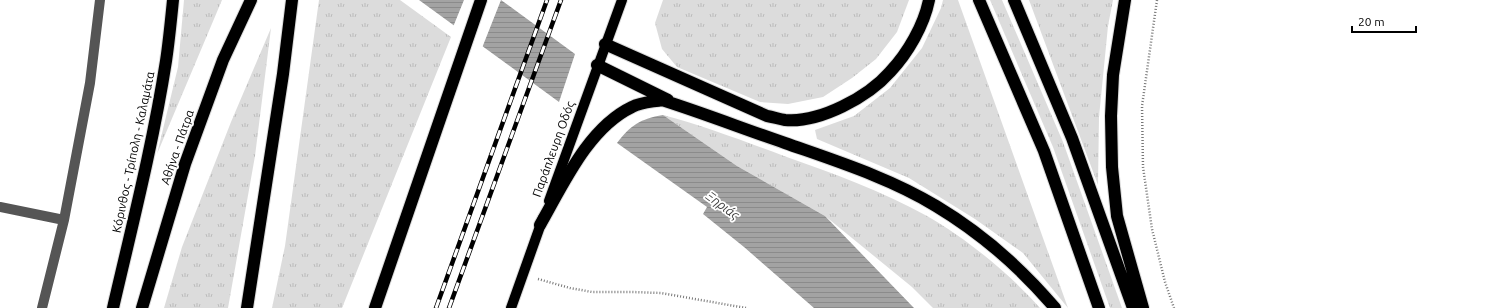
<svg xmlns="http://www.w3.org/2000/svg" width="1488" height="308" font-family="Ubuntu,sans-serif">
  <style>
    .grass { fill: url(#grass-tufts) }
    .water { fill: url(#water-rules) }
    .pier { fill: #fff }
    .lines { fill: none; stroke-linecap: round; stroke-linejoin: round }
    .major-casing { stroke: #dbdbdb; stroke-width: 12 }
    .highway-casing { stroke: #dbdbdb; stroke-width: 14 }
    .path { stroke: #777; stroke-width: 2.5; stroke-dasharray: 1 2; stroke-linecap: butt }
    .minor { stroke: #555; stroke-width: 10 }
    .major { stroke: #000; stroke-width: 10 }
    .highway { stroke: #000; stroke-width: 12 }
    .rail-casing { stroke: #000; stroke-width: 4.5 }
    .rail { stroke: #fff; stroke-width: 3; stroke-dasharray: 9; stroke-linecap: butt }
    .labels { text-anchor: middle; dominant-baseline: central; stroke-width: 3.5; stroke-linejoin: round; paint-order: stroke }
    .street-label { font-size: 12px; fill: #000; stroke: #fff }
    .water-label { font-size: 13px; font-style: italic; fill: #444; stroke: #fff }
  </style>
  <defs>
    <pattern id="grass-tufts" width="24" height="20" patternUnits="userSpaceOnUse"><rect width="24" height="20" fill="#dcdcdc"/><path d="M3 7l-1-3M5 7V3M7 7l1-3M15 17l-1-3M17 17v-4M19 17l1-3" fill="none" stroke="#bbb"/></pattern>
    <pattern id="water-rules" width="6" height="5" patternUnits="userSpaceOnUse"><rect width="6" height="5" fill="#a3a3a3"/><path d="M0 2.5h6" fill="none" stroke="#8b8b8b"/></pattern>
  </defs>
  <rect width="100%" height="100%" fill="#fff"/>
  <path class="grass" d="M 184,0 L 222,0 L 157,154 L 178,67 Z
    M 319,0 L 400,0 L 451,37 L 342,308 L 272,308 L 285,246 Z
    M 663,0 L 909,0 L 897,32 L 876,59 L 852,78 L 823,97 L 788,104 L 760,102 L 677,67 L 662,49 L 655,23 Z
    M 943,0 L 958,0 L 1068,308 L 1023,253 L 975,219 L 909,178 L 817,139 L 815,130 L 854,116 L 890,88 L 922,48 L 941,8 Z
    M 990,0 L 1002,0 L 1063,142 L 1122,308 L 1110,308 L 1053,147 Z
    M 1029,0 L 1113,0 L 1108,26 L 1099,117 L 1098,185 Z
    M 271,28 L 255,156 L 228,308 L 164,308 L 182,247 L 231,122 Z
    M 663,115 C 704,126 744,141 784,156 C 832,173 882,191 927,216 C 967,239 1009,273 1040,308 L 933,308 L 912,287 L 825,216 L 737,166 Z"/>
  <path class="water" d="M 419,0 L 501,0 L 575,54 L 559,102 Z
    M 663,115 L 737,166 L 825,216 L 914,308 L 814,308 L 744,247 L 703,214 L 707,207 L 617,143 C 631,125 640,119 663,115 Z"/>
  <path class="pier" d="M 464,0 L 501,0 L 482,48 L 453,27 Z"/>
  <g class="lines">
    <defs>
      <path id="major" d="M 549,201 L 622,0
        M 511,308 L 543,218"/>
      <path id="highway" d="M 979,0 L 1044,151 L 1099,308
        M 1014,0 L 1072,138 L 1133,308
        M 1125,0 L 1113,75 L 1111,116 L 1112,167 L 1117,216 L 1143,308
        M 605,44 L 767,116 C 773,117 779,119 785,120 C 820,123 868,97 890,72 C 908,53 924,25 929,0
        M 597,65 L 668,100
        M 540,225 C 563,185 588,128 632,107 C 641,102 652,102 662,100 C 703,113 744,129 785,143 C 836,161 890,178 936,206 C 981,233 1021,268 1055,308
        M 113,308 C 132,226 153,144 166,61 C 169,41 171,20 173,0
        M 142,308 L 185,164 L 223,60 L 251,0
        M 247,308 L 283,74 L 292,0
        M 375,308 L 481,0"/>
    </defs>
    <use href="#major" class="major-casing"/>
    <use href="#highway" class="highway-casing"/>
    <path class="path" d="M 1157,0 L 1142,106 L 1143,167 L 1152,229 L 1165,282 L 1174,308
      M 538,279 L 570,288 L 592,292 L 632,292 L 661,293 L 746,308"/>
    <path class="minor" d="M 0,207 L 64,220
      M 42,308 L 64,220 L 90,83 L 100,0"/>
    <use href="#major" class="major"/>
    <use href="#highway" class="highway"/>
    <defs>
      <path id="rail" d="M 436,308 L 547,0
        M 449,308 L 561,0"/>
    </defs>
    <use href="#rail" class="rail-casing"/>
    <use href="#rail" class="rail"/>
  </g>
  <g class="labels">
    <g class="street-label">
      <text transform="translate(177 147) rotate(-71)">Αθήνα - Πάτρα</text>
      <text transform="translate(553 149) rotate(-70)">Παράπλευρη Οδός</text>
      <text transform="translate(133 152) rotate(-78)">Κόρινθος - Τρίπολη - Καλαμάτα</text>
    </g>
    <g class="water-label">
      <text transform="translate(723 205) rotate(36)">Ξηριάς</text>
    </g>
  </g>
  <path d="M1352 26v6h64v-6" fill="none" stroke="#000000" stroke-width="2"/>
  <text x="1358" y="26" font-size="12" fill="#000000" stroke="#ffffff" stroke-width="3" paint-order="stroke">20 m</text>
</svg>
